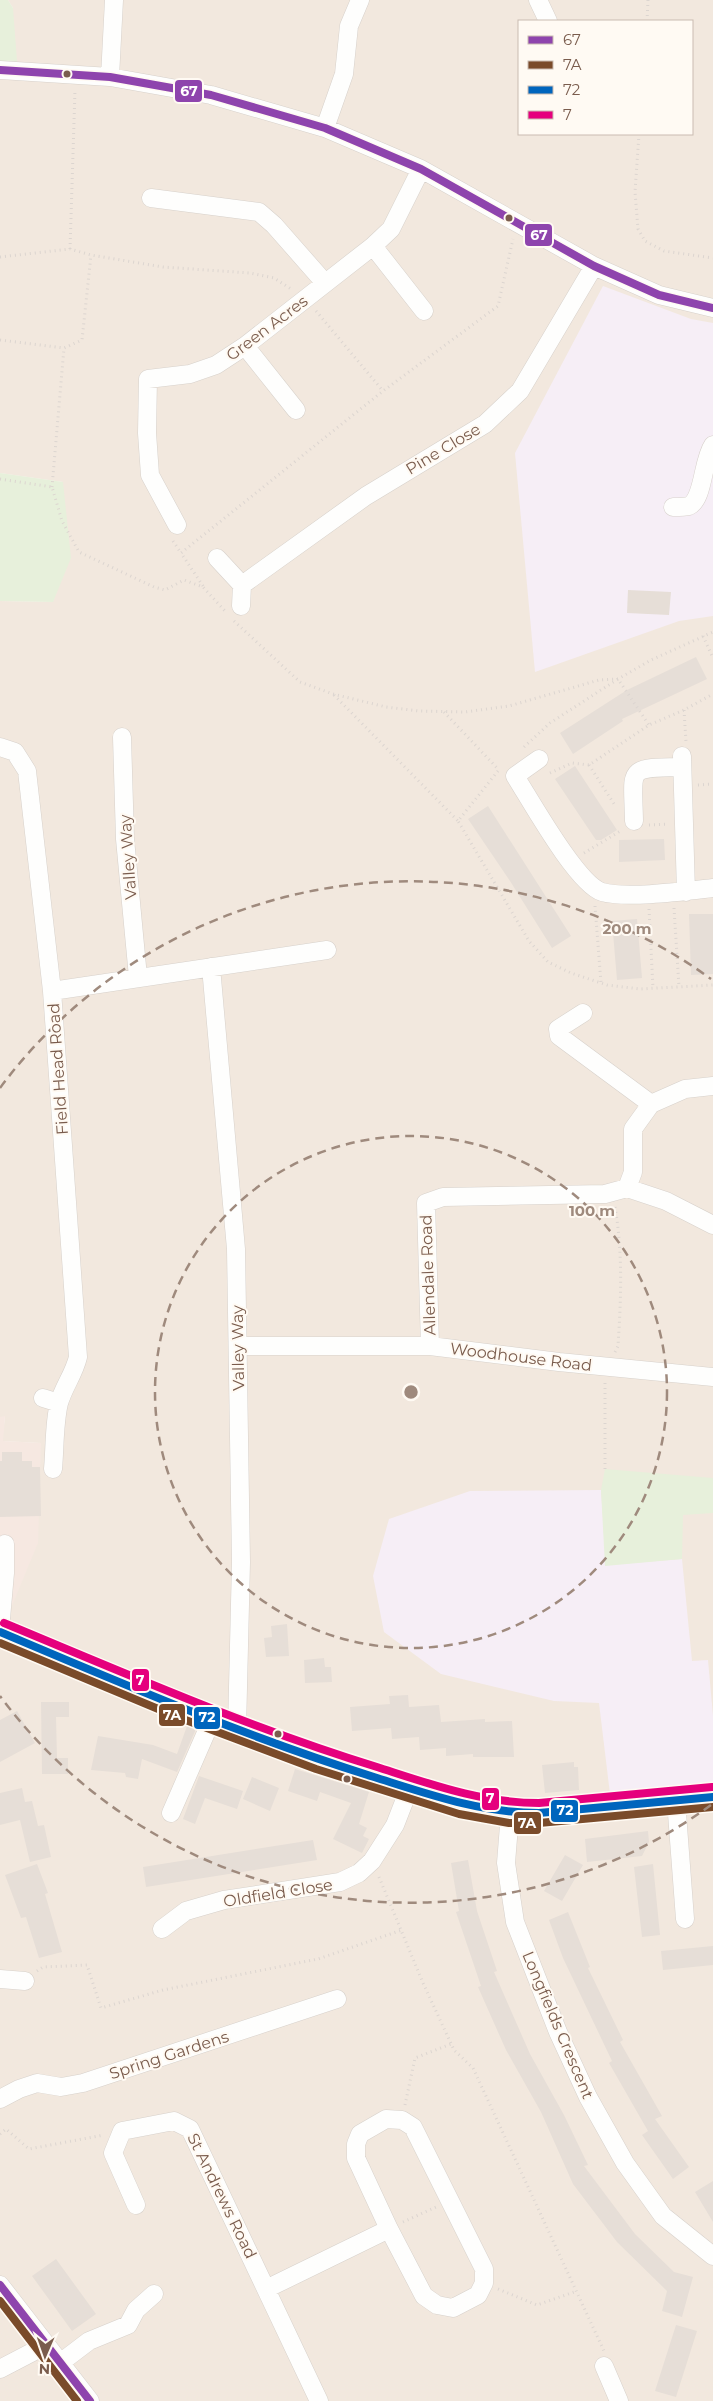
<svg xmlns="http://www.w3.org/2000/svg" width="713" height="2401" font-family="Montserrat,sans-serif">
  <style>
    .residential { fill: #f2e8de; fill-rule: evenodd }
    .commercial { fill: #f6e8e1 }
    .education { fill: #f6eef6 }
    .green { fill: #e7f0db }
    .building { fill: #e6ded7 }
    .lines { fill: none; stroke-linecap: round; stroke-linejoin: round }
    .minor-casing { stroke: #d7d1cb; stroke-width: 19 }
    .major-casing { stroke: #dad1cc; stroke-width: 24 }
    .path { stroke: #dcd5d0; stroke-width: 3; stroke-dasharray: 1 4; stroke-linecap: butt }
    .minor { stroke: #fefefd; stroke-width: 18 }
    .major { stroke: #f3eee8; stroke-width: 22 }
    .bus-1-casing { stroke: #fffaf3; stroke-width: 11 }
    .bus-2-casing { stroke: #fffaf3; stroke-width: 11 }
    .bus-3-casing { stroke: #fffaf3; stroke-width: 11 }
    .bus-4-casing { stroke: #fffaf3; stroke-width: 11 }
    .bus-1 { stroke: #8e44ad; stroke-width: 8 }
    .bus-2 { stroke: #7a4b2a; stroke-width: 8 }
    .bus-3 { stroke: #0065bd; stroke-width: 8 }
    .bus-4 { stroke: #e5007d; stroke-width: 8 }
    .ring { fill: none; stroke: #9f8a7d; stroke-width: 2.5; stroke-dasharray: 9 6 }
    .bus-dot { fill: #7a5c4d; stroke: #fffaf3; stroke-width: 2 }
    .labels { text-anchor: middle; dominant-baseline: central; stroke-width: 4; stroke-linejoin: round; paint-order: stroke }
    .street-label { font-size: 16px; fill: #7a5c4d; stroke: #fffaf3 }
    .centre { fill: #9f8a7d; stroke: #fffaf3; stroke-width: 2.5 }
    .ring-label { font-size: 15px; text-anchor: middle; font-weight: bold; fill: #9f8a7d; stroke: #fffaf3; stroke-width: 4; stroke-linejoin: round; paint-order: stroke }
    .line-badge { stroke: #fffaf3; stroke-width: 2 }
    .badge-label { font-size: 14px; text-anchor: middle; font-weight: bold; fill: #fff }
  </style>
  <rect width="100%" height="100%" fill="#f9f5f0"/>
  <path class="residential" d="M 8,0 L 713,0 L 713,2401 L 0,2401 L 0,1617 L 41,1443 L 2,1441 L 5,1417 L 0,1417 L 0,601 L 53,602 L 63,482 L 0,473 L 0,74 L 13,8 ZM 519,21 L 692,21 L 692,134 L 519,134 Z"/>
  <path class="commercial" d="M 5,1416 L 3,1441 L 41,1443 L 38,1543 L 7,1618 L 0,1617 L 0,1417 Z"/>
  <path class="education" d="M 603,286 L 691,319 L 713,323 L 713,616 L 679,621 L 535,672 L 515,453 Z
    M 601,1490 L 606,1565 L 682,1559 L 692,1661 L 708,1660 L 713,1716 L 713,1785 L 610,1794 L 599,1703 L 554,1701 L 441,1674 L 384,1632 L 373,1576 L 389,1519 L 470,1491 Z"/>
  <path class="green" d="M 0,0 L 8,0 L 13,8 L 18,74 L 0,74 Z
    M 0,473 L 63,482 L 71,558 L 53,602 L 0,601 Z
    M 605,1469 L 713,1478 L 713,1513 L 683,1515 L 682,1559 L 605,1566 L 601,1490 Z"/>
  <path class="building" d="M 628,590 L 671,592 L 669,615 L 627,613 Z
    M 696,657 L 707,679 L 622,719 L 623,721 L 573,754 L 560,733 L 627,690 Z
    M 575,766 L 617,830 L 601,840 L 596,840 L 555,779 Z
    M 488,806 L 571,936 L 552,948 L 510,881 L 468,819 Z
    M 664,839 L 665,860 L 619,862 L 619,840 Z
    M 689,914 L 713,914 L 713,974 L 691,975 Z
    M 637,919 L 642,978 L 617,980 L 612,921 Z
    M 2,1452 L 22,1452 L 22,1461 L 32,1461 L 32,1467 L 40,1467 L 41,1516 L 0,1517 L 0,1461 L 2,1461 Z
    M 287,1624 L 289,1656 L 266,1657 L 264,1638 L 272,1637 L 271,1626 Z
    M 324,1658 L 325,1667 L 331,1667 L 332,1682 L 305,1683 L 304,1660 Z
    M 408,1695 L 409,1707 L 439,1705 L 441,1722 L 485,1719 L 485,1722 L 512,1721 L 514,1757 L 473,1757 L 473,1754 L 446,1756 L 446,1748 L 420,1750 L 419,1737 L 392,1739 L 391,1728 L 352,1731 L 350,1707 L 390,1704 L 389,1696 Z
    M 41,1702 L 69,1702 L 69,1717 L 56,1717 L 57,1758 L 68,1758 L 68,1774 L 42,1774 Z
    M 17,1711 L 35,1743 L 0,1762 L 0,1720 Z
    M 187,1726 L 196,1729 L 177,1772 L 142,1759 L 138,1779 L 126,1777 L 125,1773 L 91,1770 L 98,1736 L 153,1745 L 177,1754 Z
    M 574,1762 L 574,1767 L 578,1767 L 579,1790 L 545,1793 L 542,1765 Z
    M 295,1769 L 369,1792 L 359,1824 L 367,1828 L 363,1836 L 369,1839 L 362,1853 L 333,1839 L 351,1803 L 320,1792 L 317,1801 L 288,1791 Z
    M 199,1776 L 243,1791 L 237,1809 L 205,1798 L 195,1824 L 183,1819 Z
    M 252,1777 L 279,1788 L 270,1811 L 243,1799 Z
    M 22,1788 L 25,1802 L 32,1801 L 38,1826 L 44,1825 L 51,1857 L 30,1862 L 20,1820 L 0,1825 L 0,1793 Z
    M 648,1831 L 649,1842 L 642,1856 L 587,1862 L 585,1839 Z
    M 313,1840 L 317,1860 L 146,1887 L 143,1867 Z
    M 565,1855 L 583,1865 L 562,1901 L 544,1891 Z
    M 468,1860 L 477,1911 L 497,1971 L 494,1972 L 530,2054 L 564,2115 L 588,2165 L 584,2166 L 635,2234 L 674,2272 L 693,2277 L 682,2317 L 662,2311 L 667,2291 L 617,2242 L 573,2184 L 541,2112 L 506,2050 L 478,1987 L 481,1986 L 456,1912 L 459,1911 L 451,1863 Z
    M 37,1864 L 48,1893 L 45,1894 L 62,1952 L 39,1958 L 26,1917 L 21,1918 L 5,1875 Z
    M 653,1864 L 660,1935 L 642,1937 L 634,1867 Z
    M 568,1912 L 590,1967 L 588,1968 L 623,2040 L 620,2042 L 662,2116 L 655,2119 L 689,2167 L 673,2179 L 642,2135 L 648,2131 L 609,2063 L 612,2061 L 563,1958 L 549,1920 Z
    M 713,1946 L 713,1965 L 663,1970 L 661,1951 Z
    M 713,2181 L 713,2222 L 695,2192 Z
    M 56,2259 L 96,2314 L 72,2331 L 32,2276 Z
    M 676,2325 L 697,2331 L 676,2397 L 655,2391 Z"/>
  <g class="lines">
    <defs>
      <path id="minor" d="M 538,0 L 548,21
        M 0,70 L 110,77 L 211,95 L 325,128 L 421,169 L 594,266 L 659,295 L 713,308
        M 110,77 L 114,0
        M 325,128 L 344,74 L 349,26 L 360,0
        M 151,198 L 259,212 L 274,225 L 325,283
        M 373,246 L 424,311
        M 245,346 L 296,410
        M 673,507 C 678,507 685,507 689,506 C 704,499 702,461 713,445
        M 177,525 L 150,475 L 147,433 L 148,379 L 190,374 L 216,365 L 245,346 L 373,246 L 391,229 L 421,169
        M 217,558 L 242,585 L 241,606
        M 242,585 L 366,496 L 485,424 L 520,391 L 594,266
        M 122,737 L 125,839 L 138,977
        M 0,747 L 15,752 L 27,771 L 52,991 L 78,1357 C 74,1374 64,1386 59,1403 C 54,1424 55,1447 53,1469
        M 682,756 L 686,892
        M 539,759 L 515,776 C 531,801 577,884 602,892 C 626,899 686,891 713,888
        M 634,821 C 633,767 625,768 682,767
        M 211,967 L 236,1249 L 241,1562 L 237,1729
        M 52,991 L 327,950
        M 583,1013 L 558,1029 L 559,1036 L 651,1104
        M 627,1188 L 666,1201 L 713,1225
        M 238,1346 L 430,1346 L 559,1362 L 713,1377
        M 430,1346 L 426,1203 L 443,1197 L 605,1194 L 627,1188 L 633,1172 L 633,1129 L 651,1104 L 685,1089 L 713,1086
        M 43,1398 L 59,1403
        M 0,1630 L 5,1573 L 5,1544
        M 676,1800 L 685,1919
        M 171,1813 L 212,1719
        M 510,1813 L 506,1863 L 515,1922 L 558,2032 L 588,2097 L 625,2163 L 663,2216 L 713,2256
        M 162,1929 L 186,1911 L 224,1900 L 340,1882 L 359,1873 L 372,1861 L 395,1825 L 409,1789
        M 0,1979 L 25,1981
        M 0,2099 L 19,2089 L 37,2083 L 61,2087 L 83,2083 L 337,1999
        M 386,2119 L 402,2120 L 413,2127 L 484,2269 L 484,2283 L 478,2295 L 453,2308 L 437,2305 L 424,2296 L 389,2229 L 356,2158 L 356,2144 L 360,2134 Z
        M 136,2205 L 113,2153 L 122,2131 L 174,2121 L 190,2129 L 319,2401
        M 0,2285 L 90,2401
        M 268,2288 L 389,2229
        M 60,2363 L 89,2341 L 128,2325 L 136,2310 L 154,2294
        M 604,2366 L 619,2401
        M 0,2369 L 46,2345"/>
      <path id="major" d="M 0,1632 L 179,1707 L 320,1760 L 461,1804 L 510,1813 L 539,1813 L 713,1797"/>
    </defs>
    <use href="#minor" class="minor-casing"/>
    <use href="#major" class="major-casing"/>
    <path class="path" d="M 647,21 L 648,0
      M 639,134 L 635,192 L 638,229 L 645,241 L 664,251 L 713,258
      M 70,249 L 75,90
      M 0,257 L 70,249 L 91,255 L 163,267 L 250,273 L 274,278 L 291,289
      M 316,311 L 383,391
      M 0,340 L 64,348 L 82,340 L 91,255
      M 0,479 L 52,487 L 62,521 L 79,552 L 154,587 L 165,590 L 184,580 L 203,587 L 225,611
      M 52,487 L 64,348
      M 173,541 L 181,553
      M 203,586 L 181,553 L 383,391 L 498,306 L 513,239
      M 234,621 L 300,682 L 333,694 L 386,707 L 419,711 L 465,712 L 509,706 L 599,680 L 618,679 L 651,660 L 713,632
      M 703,636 L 713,658
      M 334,695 L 458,821
      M 684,710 L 686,742
      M 444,712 L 499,770
      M 524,747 L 550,723 L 618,679 L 649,725
      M 589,765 L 616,807
      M 498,771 L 458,821 L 529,941 L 548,962 L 571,973 L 607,985 L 640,989 L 713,985
      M 550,773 L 572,763 L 589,765 L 649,725 L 684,710 L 713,694
      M 698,785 L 713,784
      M 649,825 L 668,824
      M 584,853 L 622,830
      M 595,906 L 601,983
      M 674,908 L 679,987
      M 649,909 L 653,988
      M 615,1352 L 618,1346 C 621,1300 623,1253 615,1207
      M 605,1469 L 605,1383
      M 379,1877 L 423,1983 L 454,2050 L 473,2068 L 604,2351
      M 37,1971 L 43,1967 L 87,1965 L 101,2008 L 163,1990 L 318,1959 L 402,1930
      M 405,2105 L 415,2058 L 451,2044
      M 0,2134 L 6,2129 L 29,2149 L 104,2135
      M 403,2222 L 436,2207
      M 498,2289 L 537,2305 L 577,2291"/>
    <use href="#minor" class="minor"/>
    <use href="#major" class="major"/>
    <defs>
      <path id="bus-1" d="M 0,70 L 110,77 L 211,95 L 325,128 L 421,169 L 594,266 L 659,295 L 713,308
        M 0,2285 L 90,2401"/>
      <path id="bus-2" d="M 0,1643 L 175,1716 L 316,1769 L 459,1814 L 509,1823 L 539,1823 L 713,1807
        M 0,2301 L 77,2401"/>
      <path id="bus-3" d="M 0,1632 C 123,1684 246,1737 374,1777 C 428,1794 481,1813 539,1813 L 713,1797"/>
      <path id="bus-4" d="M 4,1623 C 127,1674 250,1728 377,1767 C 430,1784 482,1803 539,1803 L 712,1787"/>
    </defs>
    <use href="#bus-1" class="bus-1-casing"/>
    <use href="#bus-2" class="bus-2-casing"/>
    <use href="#bus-3" class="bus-3-casing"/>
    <use href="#bus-4" class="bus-4-casing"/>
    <use href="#bus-1" class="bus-1"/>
    <use href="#bus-2" class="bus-2"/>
    <use href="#bus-3" class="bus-3"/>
    <use href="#bus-4" class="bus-4"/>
  </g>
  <g class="ring">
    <circle cx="411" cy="1392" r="256"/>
    <path d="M711 1805A511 511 0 0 1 0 1696M0 1088A511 511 0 0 1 711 979"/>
  </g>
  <g class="bus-dot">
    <circle cx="67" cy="74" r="4.5"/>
    <circle cx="509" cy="218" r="4.5"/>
    <circle cx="278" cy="1734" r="4.5"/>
    <circle cx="347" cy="1779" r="4.5"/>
  </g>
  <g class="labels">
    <g class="street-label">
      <text transform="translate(267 328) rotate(-37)">Green Acres</text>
      <text transform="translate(443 449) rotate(-31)">Pine Close</text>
      <text transform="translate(128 857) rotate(-94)">Valley Way</text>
      <text transform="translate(58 1069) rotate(-94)">Field Head Road</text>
      <text transform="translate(428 1275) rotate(-92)">Allendale Road</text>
      <text transform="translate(238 1348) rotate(-91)">Valley Way</text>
      <text transform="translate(521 1357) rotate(7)">Woodhouse Road</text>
      <text transform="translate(278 1893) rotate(-9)">Oldfield Close</text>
      <text transform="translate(558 2025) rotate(67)">Longfields Crescent</text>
      <text transform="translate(169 2055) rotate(-18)">Spring Gardens</text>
      <text transform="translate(222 2196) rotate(64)">St Andrews Road</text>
    </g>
  </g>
  <circle cx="411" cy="1392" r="8" class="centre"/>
  <g class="ring-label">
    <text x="627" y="934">200 m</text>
    <text x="592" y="1216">100 m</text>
  </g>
  <g class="line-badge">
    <rect x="174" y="79" width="29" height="24" rx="5" fill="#8e44ad"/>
    <rect x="524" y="223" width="29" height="24" rx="5" fill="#8e44ad"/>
    <rect x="131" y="1668" width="19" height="24" rx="5" fill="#e5007d"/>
    <rect x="158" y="1703" width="28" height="24" rx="5" fill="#7a4b2a"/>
    <rect x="193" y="1706" width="28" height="24" rx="5" fill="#0065bd"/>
    <rect x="481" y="1787" width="19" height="24" rx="5" fill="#e5007d"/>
    <rect x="550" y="1799" width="29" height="24" rx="5" fill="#0065bd"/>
    <rect x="513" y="1811" width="29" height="24" rx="5" fill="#7a4b2a"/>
  </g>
  <g class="badge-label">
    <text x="189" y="96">67</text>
    <text x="539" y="240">67</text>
    <text x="140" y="1685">7</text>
    <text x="172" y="1720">7A</text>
    <text x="207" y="1722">72</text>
    <text x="490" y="1803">7</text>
    <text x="565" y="1815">72</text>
    <text x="527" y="1828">7A</text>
  </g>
  <rect x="518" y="20" width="175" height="115" fill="#fffaf3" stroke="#cabbb1"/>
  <rect x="528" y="36" width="25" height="8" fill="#8e44ad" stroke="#cabbb1"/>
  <text x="563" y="45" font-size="15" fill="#7a5c4d">67</text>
  <rect x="528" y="61" width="25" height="8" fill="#7a4b2a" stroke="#cabbb1"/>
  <text x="563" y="70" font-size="15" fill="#7a5c4d">7A</text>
  <rect x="528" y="86" width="25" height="8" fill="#0065bd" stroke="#cabbb1"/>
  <text x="563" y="95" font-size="15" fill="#7a5c4d">72</text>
  <rect x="528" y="111" width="25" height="8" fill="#e5007d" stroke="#cabbb1"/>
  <text x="563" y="120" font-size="15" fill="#7a5c4d">7</text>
  <g transform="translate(45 2356) rotate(182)" stroke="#fffaf3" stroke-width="4" paint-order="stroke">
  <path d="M0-4L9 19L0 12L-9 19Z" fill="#7a5c4d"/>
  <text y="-8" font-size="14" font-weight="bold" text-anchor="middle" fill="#7a5c4d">N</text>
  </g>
</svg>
